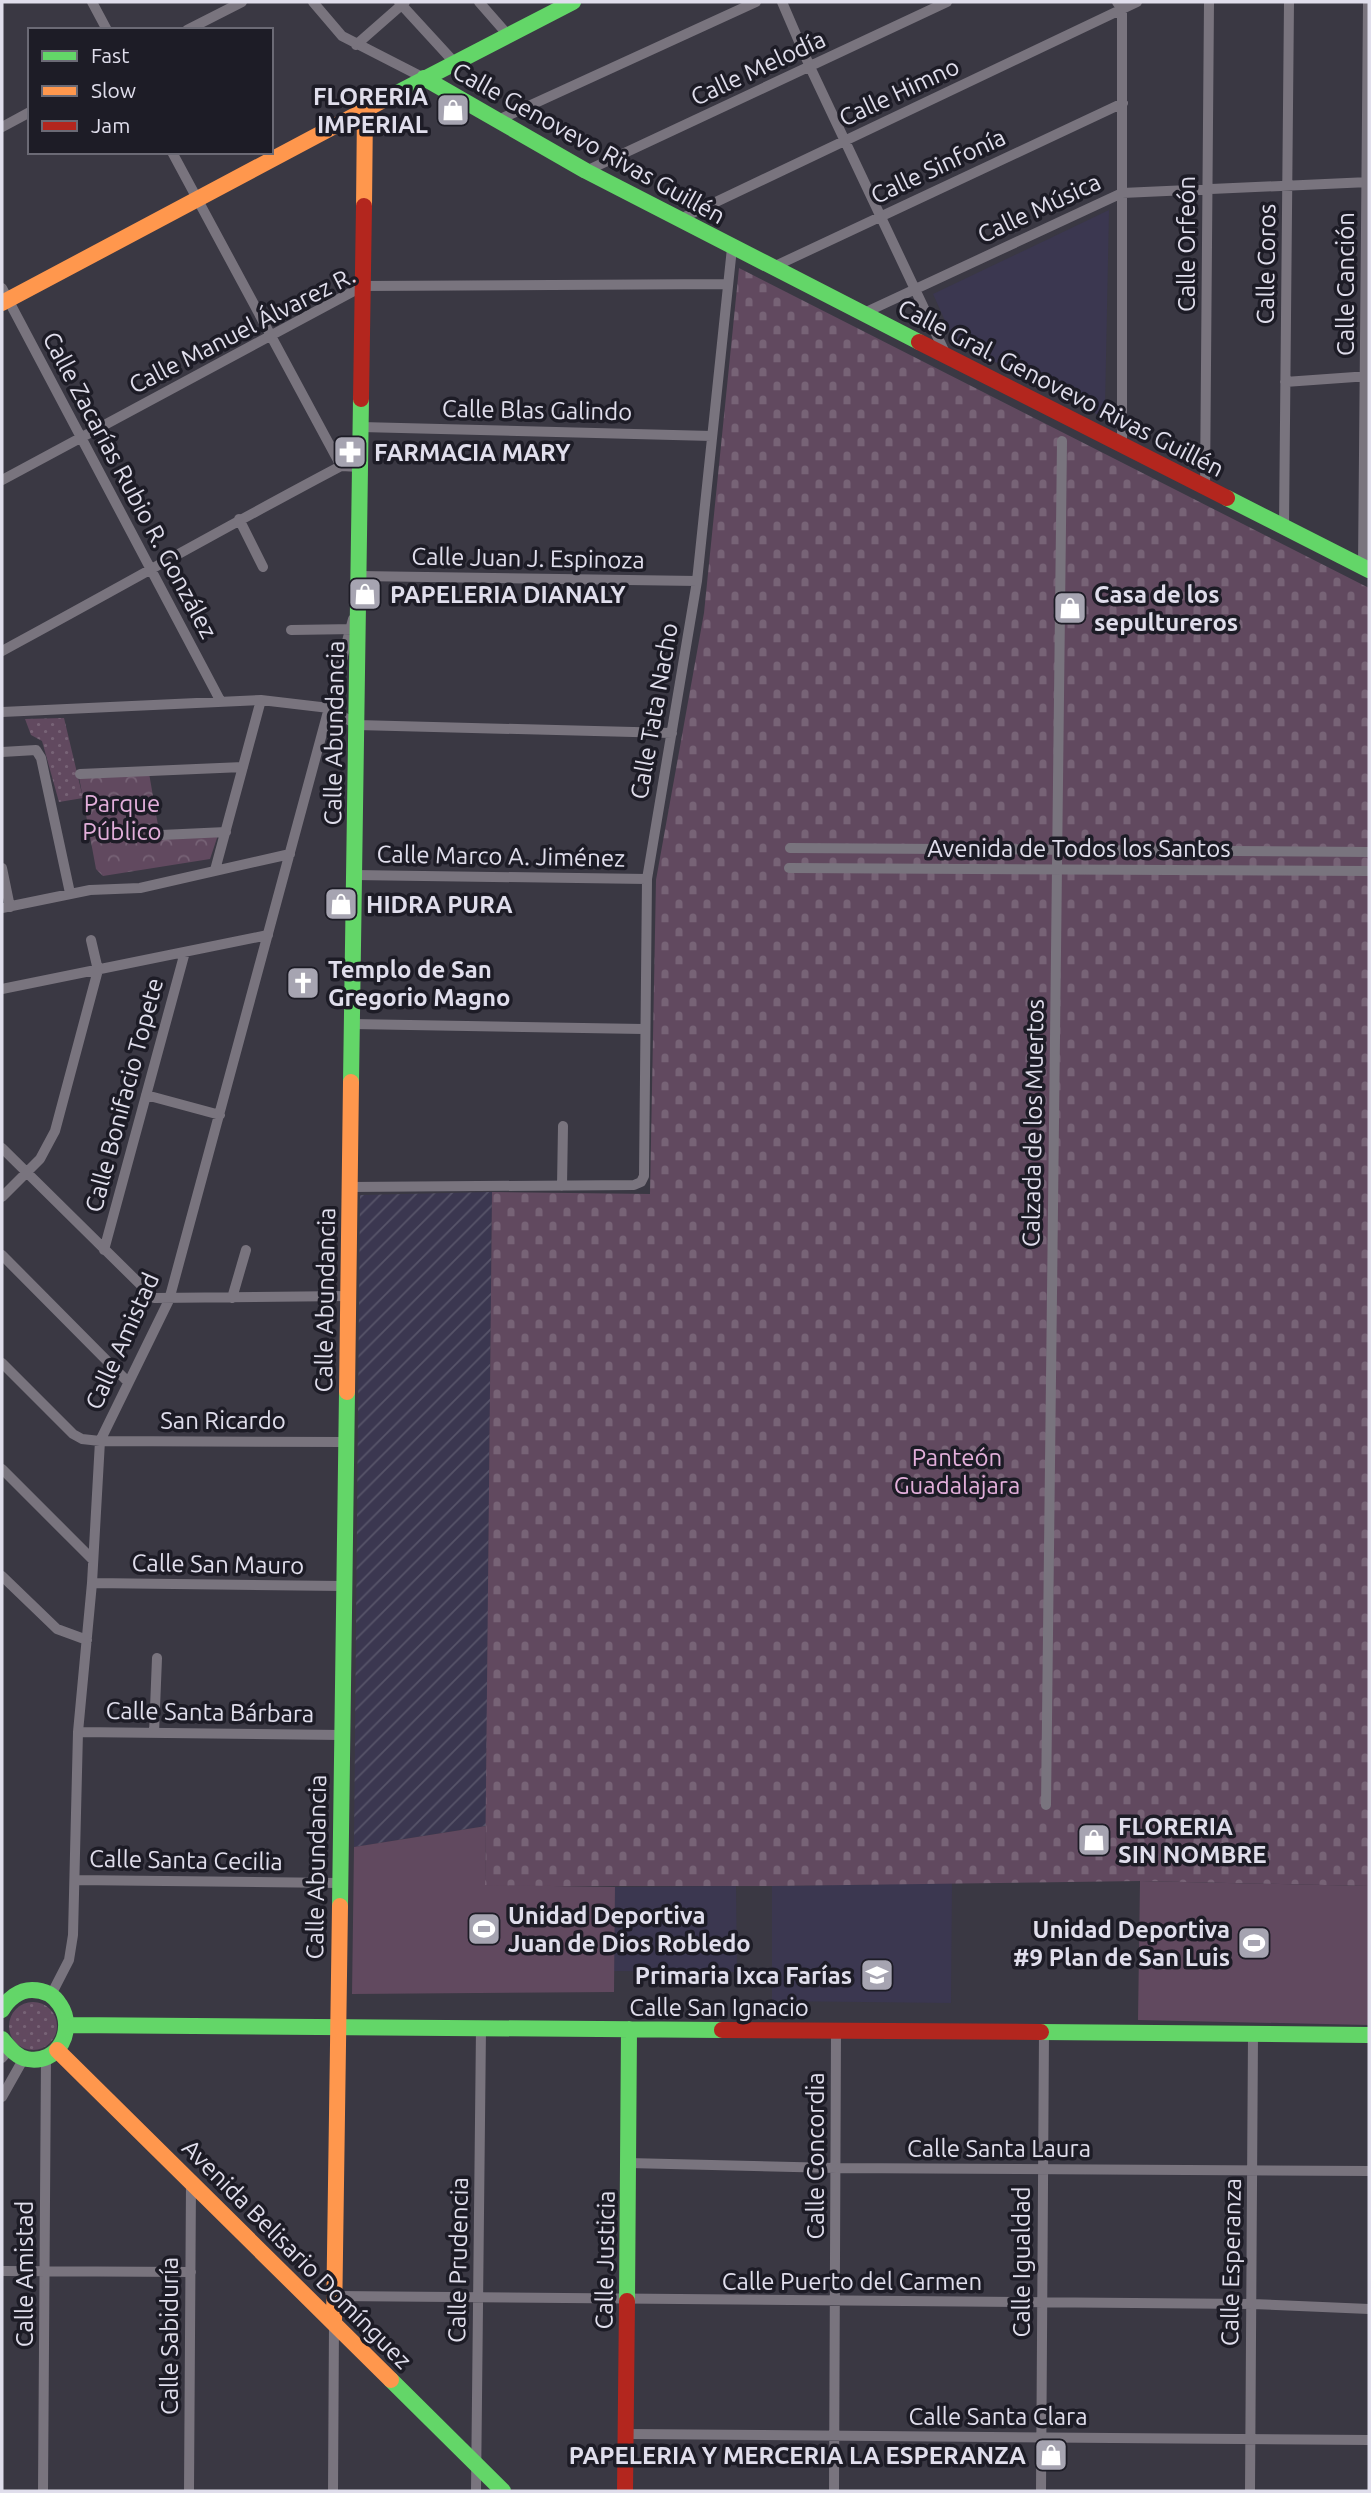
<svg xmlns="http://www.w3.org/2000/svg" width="1371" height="2493" font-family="Ubuntu,sans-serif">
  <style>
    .built { fill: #3b3750 }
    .industrial { fill: url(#industrial-furrows) }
    .grass { fill: url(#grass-dots) }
    .cemetery { fill: url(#cemetery-stones) }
    .park { fill: url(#park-crowns) }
    .pitch { fill: #61495f }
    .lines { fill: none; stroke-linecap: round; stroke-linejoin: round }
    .street { stroke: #79747e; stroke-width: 10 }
    .fast { stroke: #63d668; stroke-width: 16 }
    .slow { stroke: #ff974d; stroke-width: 16 }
    .jam { stroke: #b3261e; stroke-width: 16 }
    .labels { text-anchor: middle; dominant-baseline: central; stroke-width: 7; stroke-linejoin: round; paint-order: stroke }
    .street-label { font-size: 24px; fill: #e0deec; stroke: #1d1c26 }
    .poi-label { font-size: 24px; font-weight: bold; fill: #e0deec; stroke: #1d1c26; text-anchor: start }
    .park-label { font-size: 24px; fill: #e3afdb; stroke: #1d1c26 }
  </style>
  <defs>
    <pattern id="industrial-furrows" width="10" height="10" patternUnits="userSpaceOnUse" patternTransform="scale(1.75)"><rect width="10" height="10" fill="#3b3750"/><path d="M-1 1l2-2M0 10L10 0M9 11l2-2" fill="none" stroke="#575469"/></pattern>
    <pattern id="grass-dots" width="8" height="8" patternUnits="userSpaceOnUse" patternTransform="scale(1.75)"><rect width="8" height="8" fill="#61495f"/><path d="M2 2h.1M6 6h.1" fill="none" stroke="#776376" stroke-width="1.8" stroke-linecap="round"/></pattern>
    <pattern id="cemetery-stones" width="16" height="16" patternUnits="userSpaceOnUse" patternTransform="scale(1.75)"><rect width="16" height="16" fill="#61495f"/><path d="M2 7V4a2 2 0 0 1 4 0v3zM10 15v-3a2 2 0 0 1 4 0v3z" fill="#776376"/></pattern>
    <pattern id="park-crowns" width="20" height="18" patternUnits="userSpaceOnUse" patternTransform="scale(1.75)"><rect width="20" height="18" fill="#61495f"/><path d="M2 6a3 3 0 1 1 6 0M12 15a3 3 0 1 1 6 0" fill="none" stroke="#776376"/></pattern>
  </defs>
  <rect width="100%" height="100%" fill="#3a3843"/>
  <path class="built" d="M 1109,210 L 1105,407 L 1104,418 L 954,341 L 933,294 Z
    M 952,1883 L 951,2003 L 772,2001 L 772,1886 Z
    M 736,1886 L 737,1972 L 614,1971 L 615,1887 Z"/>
  <path class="industrial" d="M 492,1192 L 486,1826 L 354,1847 L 360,1195 Z"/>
  <path class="grass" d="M 64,718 L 83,798 L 59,802 L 42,741 L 31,735 L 25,719 Z
    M9 2026a24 24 0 1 1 48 0a24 24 0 1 1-48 0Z"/>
  <path class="cemetery" d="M 739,268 L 1369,588 L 1369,1886 L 1140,1881 L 772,1886 L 485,1886 L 492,1192 L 650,1194 L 656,880 L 704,613 Z"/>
  <path class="park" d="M 149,773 L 160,837 L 218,835 L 210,859 L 103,876 L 96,869 L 79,777 Z"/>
  <path class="pitch" d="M 486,1826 L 485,1885 L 615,1887 L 614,1992 L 352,1994 L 354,1847 Z
    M 1140,1881 L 1369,1886 L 1369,2025 L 1138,2020 Z"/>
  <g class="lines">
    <path class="street" d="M 92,2 L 107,30
      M 313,2 L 342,36 L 424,78
      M 399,2 L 454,62
      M 479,2 L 507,34
      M 782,2 L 810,67 L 947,357
      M 1117,2 L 1122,9 L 1122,445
      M 187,30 L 242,2
      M 356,45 L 405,2
      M 498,120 L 756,2
      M 2,127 L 30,112
      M 172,152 L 341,466 L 360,467
      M 586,171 L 947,2
      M 678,220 L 1137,2
      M 771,268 L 1123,103
      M 2,288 L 221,702
      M 864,313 L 1122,193 L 1369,182
      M 1285,382 L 1369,376
      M 361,427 L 712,436
      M 2,480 L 363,286 L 728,284
      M 1205,487 L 1209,2
      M 239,519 L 263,567
      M 1284,527 L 1289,2
      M 1363,567 L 1368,2
      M 359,576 L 697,581
      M 291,630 L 355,629
      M 2,651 C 115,590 227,526 341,466
      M 2,712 L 261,700 L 329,708 L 357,725 L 672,733
      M 2,752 L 36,750 L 41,758 L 70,893
      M 80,774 L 243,767
      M 161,835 L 226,832
      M 790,848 L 1369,852
      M 2,868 L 10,907
      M 789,868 L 1369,871
      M 215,870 L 261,700
      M 354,875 L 647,879
      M 2,908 L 90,890 L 140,888 L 290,854
      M 2,989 L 268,935
      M 352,1024 L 643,1029
      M 146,1095 L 220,1115
      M 2,1148 L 154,1298 L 348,1296
      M 562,1186 L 563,1126
      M 350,1187 L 634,1185 L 641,1182 L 644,1176 L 647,879 L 697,581 L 732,248
      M 2,1197 L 40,1159 L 55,1131 L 98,970 L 91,940
      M 104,1250 L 185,952
      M 2,1255 L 128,1382
      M 232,1298 L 246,1250
      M 2,1363 L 73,1434 L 82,1439 L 100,1441 L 346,1442
      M 2,1469 L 93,1560
      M 2,1576 L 57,1629 L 87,1640
      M 92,1583 L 343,1586
      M 78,1732 L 341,1735
      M 154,1733 L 157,1658
      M 1046,1805 L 1062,441
      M 75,1880 L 339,1883
      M 51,1995 L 69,1960 L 73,1935 L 78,1732 L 92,1583 L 100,1441 L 169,1300 L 353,619
      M 2,2058 L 9,2050
      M 2,2097 L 24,2058
      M 628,2163 L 836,2168 L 1369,2171
      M 2,2271 L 191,2272
      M 335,2296 L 1252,2304 L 1369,2309
      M 626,2434 L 1369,2440
      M 43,2491 L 46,2057
      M 189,2491 L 191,2183
      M 333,2491 L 334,2323
      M 476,2491 L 481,2028
      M 834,2491 L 836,2031
      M 1041,2491 L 1044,2032
      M 1250,2491 L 1253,2034"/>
    <path class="fast" d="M 424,78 L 586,171 L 919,342
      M 395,94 L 573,2
      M 1227,498 L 1369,570
      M 351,1082 L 361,399
      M 340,1906 L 347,1392
      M 2,2010 C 8,1999 19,1990 32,1990 C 44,1990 54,1995 60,2005 C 76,2029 59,2065 27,2059 C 16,2057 9,2047 2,2039
      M 68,2025 L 722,2030
      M 1041,2032 L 1369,2035
      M 627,2301 L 629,2029
      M 391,2380 L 503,2491"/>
    <path class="slow" d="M 364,206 L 365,109
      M 2,303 L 395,94
      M 347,1392 L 351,1082
      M 57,2050 L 391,2380
      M 334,2323 L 340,1906"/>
    <path class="jam" d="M 919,342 L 1227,498
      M 361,399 L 364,206
      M 722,2030 L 1041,2032
      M 625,2491 L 627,2301"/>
  </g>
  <defs>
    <symbol id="shop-square" viewBox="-11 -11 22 22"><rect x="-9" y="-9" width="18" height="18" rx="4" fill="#a6a4b1" stroke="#1d1c26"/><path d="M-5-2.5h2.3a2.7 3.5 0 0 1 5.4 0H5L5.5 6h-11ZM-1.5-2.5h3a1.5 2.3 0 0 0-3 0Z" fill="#fff"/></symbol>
    <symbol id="pharmacy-square" viewBox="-11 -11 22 22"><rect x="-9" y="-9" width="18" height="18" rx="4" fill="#a6a4b1" stroke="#1d1c26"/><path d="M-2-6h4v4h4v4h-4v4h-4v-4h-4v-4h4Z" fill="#fff"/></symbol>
    <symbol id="church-square" viewBox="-11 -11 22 22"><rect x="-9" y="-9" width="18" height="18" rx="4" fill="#a6a4b1" stroke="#1d1c26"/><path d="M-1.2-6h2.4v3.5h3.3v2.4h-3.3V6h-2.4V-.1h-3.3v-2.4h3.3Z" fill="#fff"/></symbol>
    <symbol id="stadium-square" viewBox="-11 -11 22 22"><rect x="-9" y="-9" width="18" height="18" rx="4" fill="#a6a4b1" stroke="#1d1c26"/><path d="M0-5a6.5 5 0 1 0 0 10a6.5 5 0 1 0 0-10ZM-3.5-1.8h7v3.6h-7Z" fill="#fff"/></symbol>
    <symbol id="school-square" viewBox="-11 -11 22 22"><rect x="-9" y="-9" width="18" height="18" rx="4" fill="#a6a4b1" stroke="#1d1c26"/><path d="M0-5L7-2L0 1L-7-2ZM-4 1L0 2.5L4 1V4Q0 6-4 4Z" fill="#fff"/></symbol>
  </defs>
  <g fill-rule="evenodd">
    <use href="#shop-square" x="434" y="91" width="38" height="38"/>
    <use href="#pharmacy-square" x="331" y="433" width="38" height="38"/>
    <use href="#shop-square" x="346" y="575" width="38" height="38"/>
    <use href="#shop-square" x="1051" y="589" width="38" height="38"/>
    <use href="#shop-square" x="322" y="885" width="38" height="38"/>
    <use href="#church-square" x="284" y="964" width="38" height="38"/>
    <use href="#shop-square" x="1075" y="1821" width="38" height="38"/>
    <use href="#stadium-square" x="465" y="1910" width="38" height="38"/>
    <use href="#stadium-square" x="1235" y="1924" width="38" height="38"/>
    <use href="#school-square" x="858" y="1956" width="38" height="38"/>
    <use href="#shop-square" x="1032" y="2436" width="38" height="38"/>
  </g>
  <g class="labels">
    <g class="street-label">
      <text transform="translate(758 68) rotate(-25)">Calle Melodía</text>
      <text transform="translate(899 92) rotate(-25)">Calle Himno</text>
      <text transform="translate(589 143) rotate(29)">Calle Genovevo Rivas Guillén</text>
      <text transform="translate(938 166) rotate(-25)">Calle Sinfonía</text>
      <text transform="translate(1039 208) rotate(-25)">Calle Música</text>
      <text transform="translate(1186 244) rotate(-90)">Calle Orfeón</text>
      <text transform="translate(1266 264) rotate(-89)">Calle Coros</text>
      <text transform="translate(1345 284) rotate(-90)">Calle Canción</text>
      <text transform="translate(242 330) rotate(-27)">Calle Manuel Álvarez R.</text>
      <text transform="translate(1061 388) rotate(27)">Calle Gral. Genovevo Rivas Guillén</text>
      <text transform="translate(537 410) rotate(1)">Calle Blas Galindo</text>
      <text transform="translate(130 485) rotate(62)">Calle Zacarías Rubio R. González</text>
      <text transform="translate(528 558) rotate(1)">Calle Juan J. Espinoza</text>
      <text transform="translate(654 711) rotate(-80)">Calle Tata Nacho</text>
      <text transform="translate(334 733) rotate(-89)">Calle Abundancia</text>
      <text x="1079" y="848">Avenida de Todos los Santos</text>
      <text transform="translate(501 856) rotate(1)">Calle Marco A. Jiménez</text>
      <text transform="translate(124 1095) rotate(-75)">Calle Bonifacio Topete</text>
      <text transform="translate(1033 1123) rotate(-89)">Calzada de los Muertos</text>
      <text transform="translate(325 1300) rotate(-89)">Calle Abundancia</text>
      <text transform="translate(122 1341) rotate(-66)">Calle Amistad</text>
      <text x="223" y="1420">San Ricardo</text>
      <text transform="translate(218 1564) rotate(1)">Calle San Mauro</text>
      <text transform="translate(210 1712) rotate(1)">Calle Santa Bárbara</text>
      <text transform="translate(186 1860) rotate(1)">Calle Santa Cecilia</text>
      <text transform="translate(316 1867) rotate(-89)">Calle Abundancia</text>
      <text x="719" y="2007">Calle San Ignacio</text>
      <text x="999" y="2148">Calle Santa Laura</text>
      <text transform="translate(815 2156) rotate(-90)">Calle Concordia</text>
      <text transform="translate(297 2254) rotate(45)">Avenida Belisario Domínguez</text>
      <text transform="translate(458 2260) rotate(-89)">Calle Prudencia</text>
      <text transform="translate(605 2260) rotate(-89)">Calle Justicia</text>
      <text transform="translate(1021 2262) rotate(-90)">Calle Igualdad</text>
      <text transform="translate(1231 2262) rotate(-89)">Calle Esperanza</text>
      <text transform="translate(24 2274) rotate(-90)">Calle Amistad</text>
      <text x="852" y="2281">Calle Puerto del Carmen</text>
      <text transform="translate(169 2336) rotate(-90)">Calle Sabiduría</text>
      <text x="998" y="2416">Calle Santa Clara</text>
    </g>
    <g class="poi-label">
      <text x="428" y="96" text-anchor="end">FLORERIA<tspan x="428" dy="28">IMPERIAL</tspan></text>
      <text x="374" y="452">FARMACIA MARY</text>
      <text x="390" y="594">PAPELERIA DIANALY</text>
      <text x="1094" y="594">Casa de los<tspan x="1094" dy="28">sepultureros</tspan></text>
      <text x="366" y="904">HIDRA PURA</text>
      <text x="328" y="969">Templo de San<tspan x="328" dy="28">Gregorio Magno</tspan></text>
      <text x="1118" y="1826">FLORERIA<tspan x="1118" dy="28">SIN NOMBRE</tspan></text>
      <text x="508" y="1915">Unidad Deportiva<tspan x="508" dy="28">Juan de Dios Robledo</tspan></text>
      <text x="1230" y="1929" text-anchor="end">Unidad Deportiva<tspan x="1230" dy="28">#9 Plan de San Luis</tspan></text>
      <text x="852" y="1975" text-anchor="end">Primaria Ixca Farías</text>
      <text x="1026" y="2455" text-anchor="end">PAPELERIA Y MERCERIA LA ESPERANZA</text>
    </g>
    <g class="park-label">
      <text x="122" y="803">Parque<tspan x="122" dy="28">Público</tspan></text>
      <text x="957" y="1457">Panteón<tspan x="957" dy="28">Guadalajara</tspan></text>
    </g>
  </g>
  <rect width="1371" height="2493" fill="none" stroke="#e0deec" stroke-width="7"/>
  <rect x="28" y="28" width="245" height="126" fill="#1d1c26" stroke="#6b6a75" stroke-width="2"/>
  <rect x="42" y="51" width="35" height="10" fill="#63d668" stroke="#6b6a75" stroke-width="2"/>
  <text x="91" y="63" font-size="21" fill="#e0deec">Fast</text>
  <rect x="42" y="86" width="35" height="10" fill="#ff974d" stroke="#6b6a75" stroke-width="2"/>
  <text x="91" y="98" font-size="21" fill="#e0deec">Slow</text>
  <rect x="42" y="121" width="35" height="10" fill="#b3261e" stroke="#6b6a75" stroke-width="2"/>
  <text x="91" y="133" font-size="21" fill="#e0deec">Jam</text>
</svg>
